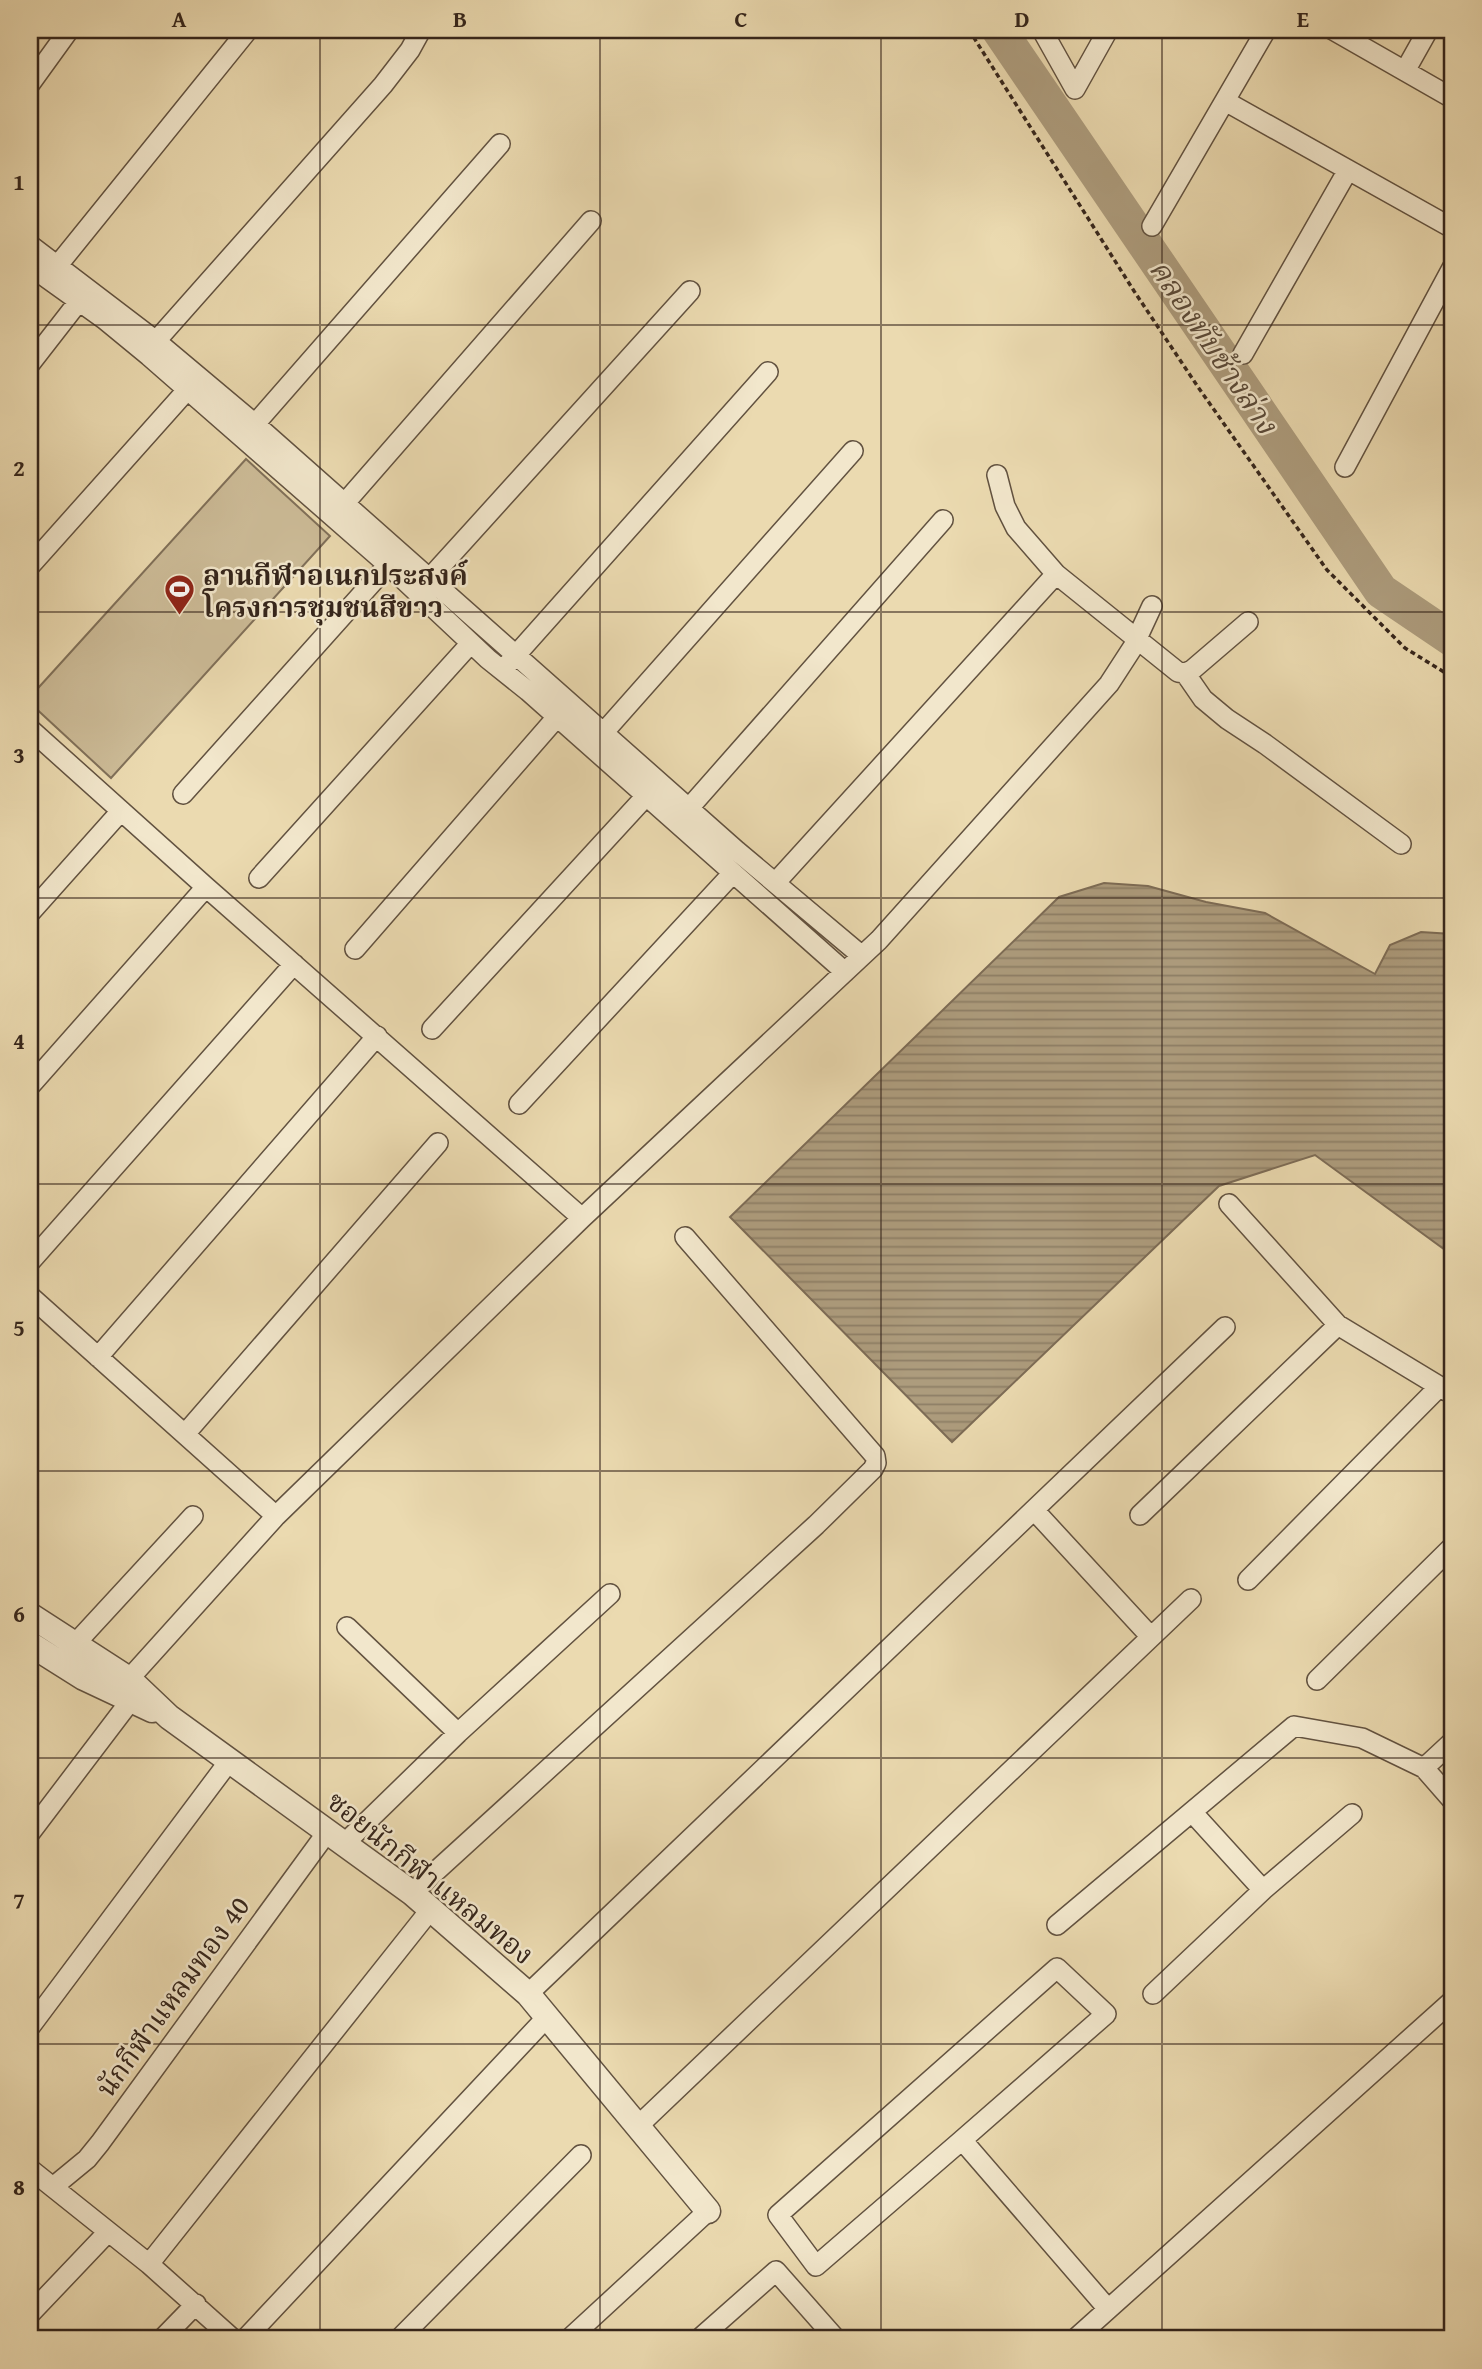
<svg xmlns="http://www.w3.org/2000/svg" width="1482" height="2369" font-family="'Gentium Book Plus','Noto Serif Thai',serif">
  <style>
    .green { fill: #ccbb97; stroke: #807059; stroke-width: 2 }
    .water { fill: url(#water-rules); stroke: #7d6c56; stroke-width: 2 }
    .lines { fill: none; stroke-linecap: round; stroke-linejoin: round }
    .river { stroke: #ad9c7d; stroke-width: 35 }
    .minor-casing { stroke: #625240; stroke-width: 22 }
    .tertiary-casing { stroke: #625240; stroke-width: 27 }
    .path { stroke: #35251b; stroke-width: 3.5; stroke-dasharray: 5 3.5; stroke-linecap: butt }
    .minor { stroke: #f2e7cc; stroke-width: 19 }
    .tertiary { stroke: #f2e7cc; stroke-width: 24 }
    .grid { fill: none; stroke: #35251b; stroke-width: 2; stroke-opacity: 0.55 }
    .labels { text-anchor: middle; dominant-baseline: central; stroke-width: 5; stroke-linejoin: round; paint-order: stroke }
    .poi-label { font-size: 28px; font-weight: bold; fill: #35251b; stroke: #f2e7cc; text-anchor: start }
    .street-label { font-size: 28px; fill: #35251b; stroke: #f2e7cc }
    .water-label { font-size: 30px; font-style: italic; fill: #594938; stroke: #f2e7cc }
    .neatline { fill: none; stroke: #35251b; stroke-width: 2.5 }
    .grid-label { font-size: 23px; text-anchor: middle; font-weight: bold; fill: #35251b }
  </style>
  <defs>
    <pattern id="water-rules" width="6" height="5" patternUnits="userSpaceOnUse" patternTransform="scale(1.75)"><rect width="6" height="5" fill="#ad9c7d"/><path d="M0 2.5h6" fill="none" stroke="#8e7f66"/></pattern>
  </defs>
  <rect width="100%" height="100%" fill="#ebdab0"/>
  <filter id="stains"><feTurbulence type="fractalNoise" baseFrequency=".00286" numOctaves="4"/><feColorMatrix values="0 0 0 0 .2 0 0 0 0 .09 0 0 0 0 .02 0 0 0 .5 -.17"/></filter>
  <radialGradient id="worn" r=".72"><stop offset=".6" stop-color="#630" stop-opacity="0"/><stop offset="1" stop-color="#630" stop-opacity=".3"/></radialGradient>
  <path class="green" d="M 246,459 L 330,536 L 111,778 L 30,703 L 30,697 Z"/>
  <path class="water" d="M 1104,883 L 1148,886 L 1206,902 L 1265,913 L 1375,974 L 1390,945 L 1421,932 L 1452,934 L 1452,1255 L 1315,1155 L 1219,1186 L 952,1442 L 730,1217 L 1059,897 Z"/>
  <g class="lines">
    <path class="river" d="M 999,30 L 1381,591 L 1452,639"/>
    <defs>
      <path id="minor" d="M 1042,30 L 1075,89 L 1108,30
        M 1333,30 L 1452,98
        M 1405,71 L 1428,30
        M 30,84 L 69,30
        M 1225,101 L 1452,228
        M 1152,226 L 1266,30
        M 30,245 L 156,341 L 255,424 L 737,851 L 862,956
        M 58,265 L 248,30
        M 30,266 L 104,319 L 149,356 L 388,565 L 488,659 L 528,691 L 845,972
        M 156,341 L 383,85 L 410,50 L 421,30
        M 1243,354 L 1348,170
        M 30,364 L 79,301
        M 255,424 L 500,144
        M 1345,467 L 1452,268
        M 997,475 L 1005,506 L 1016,528 L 1056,574 L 1178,672 L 1185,673 L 1192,670 L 1248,622
        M 337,512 L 591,221
        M 30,566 L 196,380
        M 430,578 L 690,291
        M 508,664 L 768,372
        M 1185,673 L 1203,699 L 1227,719 L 1265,744 L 1401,844
        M 30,729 L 206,887 L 582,1218
        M 604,732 L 853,451
        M 183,794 L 388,565
        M 682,816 L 943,520
        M 259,878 L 471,643
        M 776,882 L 1056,574
        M 30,913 L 121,811
        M 355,949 L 557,717
        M 432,1029 L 646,796
        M 30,1086 L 206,887
        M 519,1104 L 733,873
        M 1229,1204 L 1338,1325 L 1452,1394
        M 30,1262 L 294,964
        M 30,1296 L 276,1516
        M 98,1357 L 377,1036
        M 185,1434 L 438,1143
        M 1034,1510 L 1151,1637
        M 1140,1515 L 1338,1325
        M 1248,1580 L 1440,1386
        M 347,1627 L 458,1733
        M 75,1644 L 193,1516
        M 129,1679 L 276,1516 L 582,1218 L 879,940 L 1109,684 L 1133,647 L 1152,606
        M 1317,1680 L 1452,1547
        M 1424,1768 L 1452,1742
        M 1192,1812 L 1263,1890
        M 30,1833 L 131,1700
        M 345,1843 L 458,1733 L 610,1594
        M 412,1893 L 816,1525 L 873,1469 L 876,1463 L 875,1456 L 685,1237
        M 1057,1925 L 1294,1726 L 1362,1738 L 1424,1768 L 1452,1800
        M 528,1994 L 1225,1327
        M 1153,1994 L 1263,1890 L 1352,1814
        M 30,2027 L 230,1760
        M 638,2126 L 1191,1599
        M 962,2140 L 816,2266 L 778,2215 L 1057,1968 L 1106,2014 L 962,2140 L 1108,2309
        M 30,2169 L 149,2264 L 233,2339
        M 53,2187 L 87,2159 L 100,2143 L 328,1831
        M 149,2264 L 431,1909
        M 30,2314 L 108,2232
        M 162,2339 L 196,2304
        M 245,2339 L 547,2017
        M 399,2339 L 581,2155
        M 569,2339 L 708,2211
        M 699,2339 L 776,2271 L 836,2339
        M 1075,2339 L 1452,2001"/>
      <path id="tertiary" d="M 30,1615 L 129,1679 L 169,1717 L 412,1893 L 528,1994 L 708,2211
        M 30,1644 L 84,1678 L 152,1710"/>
    </defs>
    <use href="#minor" class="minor-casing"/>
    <use href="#tertiary" class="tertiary-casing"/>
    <path class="path" d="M 969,30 L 1134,291 L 1198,387 L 1327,570 L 1405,648 L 1452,677"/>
    <use href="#minor" class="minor"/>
    <use href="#tertiary" class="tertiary"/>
  </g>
  <path class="grid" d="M 320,30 L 320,2339M 600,30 L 600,2339M 881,30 L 881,2339M 1162,30 L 1162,2339M 30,325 L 1452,325M 30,612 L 1452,612M 30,898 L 1452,898M 30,1184 L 1452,1184M 30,1471 L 1452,1471M 30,1758 L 1452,1758M 30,2044 L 1452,2044"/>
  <defs>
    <symbol id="stadium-pin" viewBox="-11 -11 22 30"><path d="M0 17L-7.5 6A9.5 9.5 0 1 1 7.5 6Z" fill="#8f2418" stroke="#f2e7cc"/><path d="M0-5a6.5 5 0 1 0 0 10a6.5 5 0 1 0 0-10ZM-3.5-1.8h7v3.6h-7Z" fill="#fff"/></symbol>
  </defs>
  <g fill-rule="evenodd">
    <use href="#stadium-pin" x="162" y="572" width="35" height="47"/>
  </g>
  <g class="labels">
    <g class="poi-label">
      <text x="203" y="574">ลานกีฬาอเนกประสงค์<tspan x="203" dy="32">โครงการชุมชนสีขาว</tspan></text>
    </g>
    <g class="street-label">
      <text transform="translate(431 1877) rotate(39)">ซอยนักกีฬาแหลมทอง</text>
      <text transform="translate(172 1996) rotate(-54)">นักกีฬาแหลมทอง 40</text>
    </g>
    <g class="water-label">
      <text transform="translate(1214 346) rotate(56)">คลองทับช้างล่าง</text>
    </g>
  </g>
  <rect width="1482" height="2369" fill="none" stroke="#ebdab0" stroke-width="77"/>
  <rect x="38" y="38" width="1406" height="2292" class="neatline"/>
  <g class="grid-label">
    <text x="179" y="27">A</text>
    <text x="460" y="27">B</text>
    <text x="741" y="27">C</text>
    <text x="1022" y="27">D</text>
    <text x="1303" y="27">E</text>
    <text x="19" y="190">1</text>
    <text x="19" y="476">2</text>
    <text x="19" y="763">3</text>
    <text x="19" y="1049">4</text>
    <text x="19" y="1336">5</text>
    <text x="19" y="1622">6</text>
    <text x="19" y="1909">7</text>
    <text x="19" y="2195">8</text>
  </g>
  <rect width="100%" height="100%" filter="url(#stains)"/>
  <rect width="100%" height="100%" fill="url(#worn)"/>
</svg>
